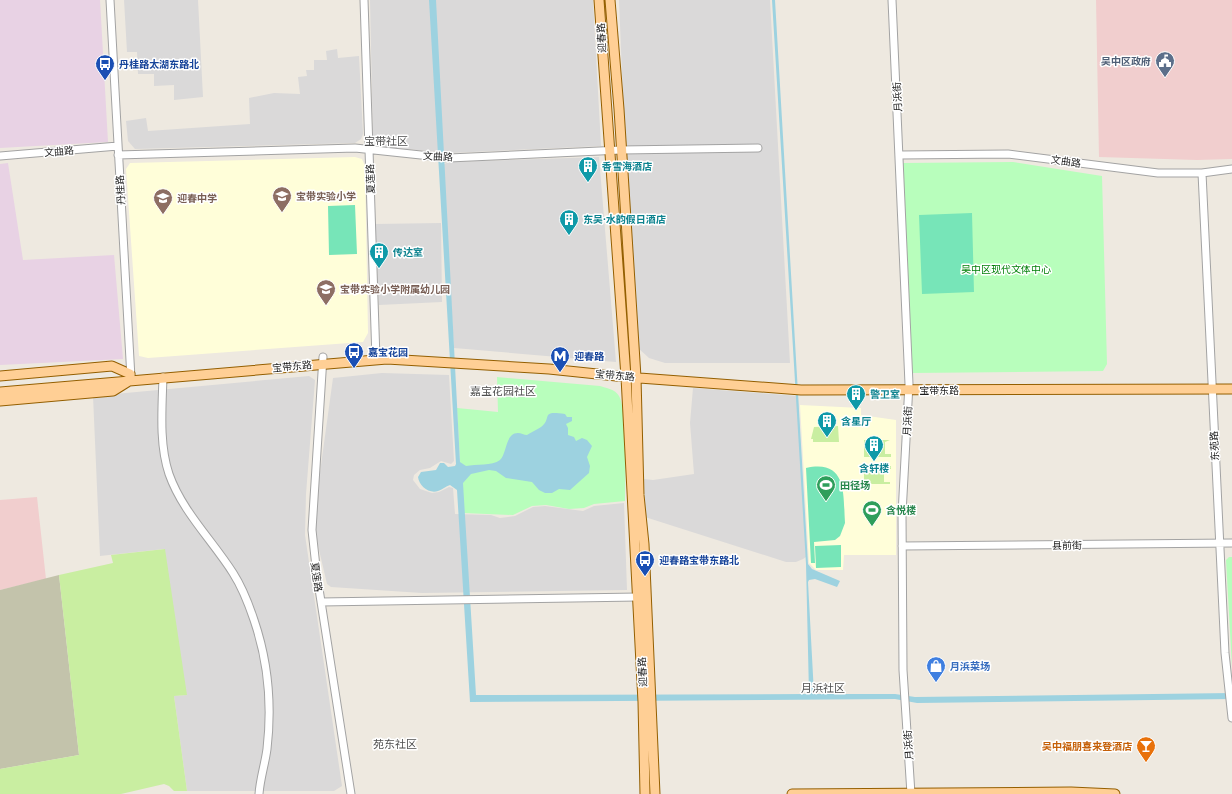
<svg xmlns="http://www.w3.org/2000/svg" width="1232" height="794" font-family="'Noto Sans','Noto Sans SC',sans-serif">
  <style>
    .residential { fill: #dad9d9 }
    .commercial { fill: #f1cece }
    .industrial { fill: #e8d2e4 }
    .education { fill: #fffed9 }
    .construction { fill: #c3c3ab }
    .grass { fill: #c9eea1 }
    .park { fill: #b8febc }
    .pitch { fill: #77e5b8 }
    .water { fill: #9dd2e0 }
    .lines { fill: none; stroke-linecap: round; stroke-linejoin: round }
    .minor-casing { stroke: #a3a3a3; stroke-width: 9 }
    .major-casing { stroke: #945f00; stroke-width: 11 }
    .minor { stroke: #fff; stroke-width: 7 }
    .major { stroke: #ffcf95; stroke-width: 9 }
    .labels { text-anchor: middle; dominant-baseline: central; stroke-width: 3; stroke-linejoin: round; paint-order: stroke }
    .street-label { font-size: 10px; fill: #1c1c1c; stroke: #fff }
    .service-label { font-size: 10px; font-weight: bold; fill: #4e5e75; stroke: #fff; text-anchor: end }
    .transit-label { font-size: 10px; font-weight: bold; fill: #164399; stroke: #fff; text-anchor: start }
    .culture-label { font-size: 10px; font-weight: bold; fill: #0d838f; stroke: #fff; text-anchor: start }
    .education-label { font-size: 10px; font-weight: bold; fill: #785e54; stroke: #fff; text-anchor: start }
    .park-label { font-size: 10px; fill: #03810a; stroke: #fff }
    .leisure-label { font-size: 10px; font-weight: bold; fill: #27864d; stroke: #fff; text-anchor: start }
    .shop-label { font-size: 10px; font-weight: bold; fill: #366cbe; stroke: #fff; text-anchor: start }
    .food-label { font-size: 10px; font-weight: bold; fill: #c56008; stroke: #fff; text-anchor: end }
    .neighbourhood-label { font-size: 11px; fill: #4f4f4f; stroke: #fff }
  </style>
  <rect width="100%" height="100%" fill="#eee9e0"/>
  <path class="residential" d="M 124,0 L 198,0 L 203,97 L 174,100 L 174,85 L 154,86 L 154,74 L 138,74 L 137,52 L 127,52 Z
    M 370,0 L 593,0 L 601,146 L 450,153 L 373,146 Z
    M 619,0 L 770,0 L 790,363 L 665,363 L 649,358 L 638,348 L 625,149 Z
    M 337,49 L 338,58 L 359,56 L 363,134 L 361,139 L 355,143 L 135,149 L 128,141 L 126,121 L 146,118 L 148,131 L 250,124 L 249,98 L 274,93 L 300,94 L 298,77 L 307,76 L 306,70 L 314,70 L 314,60 L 327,60 L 326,51 Z
    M 599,157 L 616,362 L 454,348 L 442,165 L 449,162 Z
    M 441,223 L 442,302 L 379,305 L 375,224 Z
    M 382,373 L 449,375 L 454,461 L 451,464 L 441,461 L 430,468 L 420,470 L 414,475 L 413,480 L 420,489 L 432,493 L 439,492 L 449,487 L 453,488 L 455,514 L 491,515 L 500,518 L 515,516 L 533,507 L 545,506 L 583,511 L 594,506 L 624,503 L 627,590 L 422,593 L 331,587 L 327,584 L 316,537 L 315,525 L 317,494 L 333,378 Z
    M 309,376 L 315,380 L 306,494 L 305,535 L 342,786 L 334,791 L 187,791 L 174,696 L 186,695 L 164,549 L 100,556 L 93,396 Z
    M 693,388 L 798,396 L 806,557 L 803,559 L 796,562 L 786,562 L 645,517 L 644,479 L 653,480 L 694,474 L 690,423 Z"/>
  <path class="commercial" d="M 1096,0 L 1232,0 L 1232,159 L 1197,160 L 1099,157 Z
    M 37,497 L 46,579 L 0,590 L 0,500 Z"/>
  <path class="industrial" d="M 0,0 L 100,0 L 108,142 L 0,148 Z
    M 8,163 L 23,260 L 114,255 L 123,359 L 0,365 L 0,164 Z"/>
  <path class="education" d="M 355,157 L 362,159 L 365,166 L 368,333 L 363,342 L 148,358 L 139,356 L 126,169 L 130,163 Z
    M 800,405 L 861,408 L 861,415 L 896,420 L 896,555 L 844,555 L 843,570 L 816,570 L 809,563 Z"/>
  <path class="construction" d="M 59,575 L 79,755 L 0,769 L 0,590 Z"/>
  <path class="grass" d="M 838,426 L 839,442 L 813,442 L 813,439 L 811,439 L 814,427 Z
    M 864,440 L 890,440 L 885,442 L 885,454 L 891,454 L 891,457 L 864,457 Z
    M 864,466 L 891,466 L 891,469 L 884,469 L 884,482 L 890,482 L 890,484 L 864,484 Z
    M 165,549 L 187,695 L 174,696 L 187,791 L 174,791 L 169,786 L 164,784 L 121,794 L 0,794 L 0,769 L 79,755 L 59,575 L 113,563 L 111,555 Z"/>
  <path class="park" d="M 1013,162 L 1102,176 L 1107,364 L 1103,371 L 912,373 L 911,370 L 903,163 Z
    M 497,377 L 600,386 C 606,388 615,389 619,396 C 628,413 625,479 625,501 L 594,504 L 584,508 L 569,509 L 546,505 L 532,506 L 513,515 L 463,513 L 457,408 L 498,412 Z
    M 1229,557 L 1232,557 L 1232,667 L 1226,560 Z"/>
  <path class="pitch" d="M 355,205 L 357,254 L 329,255 L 328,206 Z
    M 972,213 L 974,292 L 922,294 L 919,215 Z
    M 806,468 C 848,459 843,495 845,523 L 840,536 L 835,540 L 814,542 L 815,563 L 811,563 Z
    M 841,545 L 841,567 L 816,568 L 815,546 Z"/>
  <path class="water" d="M 429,0 L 436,0 L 460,462 L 466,466 C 476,464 492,466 500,460 C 507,454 505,433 518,433 C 521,433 524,435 527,435 C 531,432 537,430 541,427 C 553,418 539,410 565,414 L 567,417 L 572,417 L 572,421 L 566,424 L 568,428 L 568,435 L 574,437 L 576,441 L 582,438 L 587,440 L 592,446 L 587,457 L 590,466 L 589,473 L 570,490 L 559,489 L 552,493 L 545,493 L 539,490 L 532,482 L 506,478 L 496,471 L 489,470 L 471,474 L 463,483 L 476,695 L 809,694 L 806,564 L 772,0 L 775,0 L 808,564 L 812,569 L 840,581 L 837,587 L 815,579 L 809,580 L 808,582 L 814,694 L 895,694 L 915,697 L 1232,693 L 1232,699 L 917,703 L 895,699 L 470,702 L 457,490 L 450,485 C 446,486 442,490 438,491 C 429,494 419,486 418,477 L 421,472 L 436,470 L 440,463 L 444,463 L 448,467 L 455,466 L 456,464 Z"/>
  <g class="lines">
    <defs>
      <path id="minor" d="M 110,0 L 131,378
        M 364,0 L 376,359
        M 892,0 L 909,384 L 902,514 L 903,670 L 911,794
        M 118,155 L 355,148 L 449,158 L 621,150 L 758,148
        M 900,155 L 1008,154 L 1158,173 L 1202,173 L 1232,169
        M 0,156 L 118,146
        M 1202,173 L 1225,653 L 1232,718
        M 323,357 L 312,530 L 317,576 L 351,794
        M 163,377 C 162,409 159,444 169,474 C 182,511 212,540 233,573 C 242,587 249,605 254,620 C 268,661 272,706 267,749 C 265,764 260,779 259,794
        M 902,546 L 1232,543
        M 321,602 L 638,597"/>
      <path id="major" d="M 599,0 L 626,377 L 643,702 L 645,794
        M 610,0 L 619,109 L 636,377 L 639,495 L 644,544 L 655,794
        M 0,376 L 112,366 L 130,374
        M 0,392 L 387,359 L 549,369 L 626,377 L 801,390 L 1232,389
        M 0,401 L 113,391 L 129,381
        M 792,794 L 1071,792 L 1115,794"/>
    </defs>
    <use href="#minor" class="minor-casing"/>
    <use href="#major" class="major-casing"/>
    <use href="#minor" class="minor"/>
    <use href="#major" class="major"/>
  </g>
  <defs>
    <symbol id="civic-pin" viewBox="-11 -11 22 30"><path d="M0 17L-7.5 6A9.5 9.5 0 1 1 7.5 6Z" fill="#5c6f8a" stroke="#fff"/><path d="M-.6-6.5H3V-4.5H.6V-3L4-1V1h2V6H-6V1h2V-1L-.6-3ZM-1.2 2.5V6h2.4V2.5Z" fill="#fff"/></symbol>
    <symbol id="bus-pin" viewBox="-11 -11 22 30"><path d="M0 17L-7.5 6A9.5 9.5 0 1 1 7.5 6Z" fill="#1a4fb4" stroke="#fff"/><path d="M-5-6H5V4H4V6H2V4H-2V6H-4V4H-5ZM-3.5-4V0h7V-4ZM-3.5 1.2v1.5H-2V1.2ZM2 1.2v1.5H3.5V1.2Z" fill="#fff"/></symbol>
    <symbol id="building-pin" viewBox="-11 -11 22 30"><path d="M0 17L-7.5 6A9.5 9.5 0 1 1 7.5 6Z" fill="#0f9aa8" stroke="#fff"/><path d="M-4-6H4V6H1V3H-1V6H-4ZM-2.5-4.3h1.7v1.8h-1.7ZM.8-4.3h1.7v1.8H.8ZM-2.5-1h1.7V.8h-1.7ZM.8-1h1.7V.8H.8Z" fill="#fff"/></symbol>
    <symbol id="school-pin" viewBox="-11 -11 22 30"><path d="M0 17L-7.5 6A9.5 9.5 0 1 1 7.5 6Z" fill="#8d6e63" stroke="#fff"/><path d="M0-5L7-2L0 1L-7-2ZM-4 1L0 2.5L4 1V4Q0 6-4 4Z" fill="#fff"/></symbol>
    <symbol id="metro-pin" viewBox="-11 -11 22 30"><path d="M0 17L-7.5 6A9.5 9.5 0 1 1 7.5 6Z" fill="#1a4fb4" stroke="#fff"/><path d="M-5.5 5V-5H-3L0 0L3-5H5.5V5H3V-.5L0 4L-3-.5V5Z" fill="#fff"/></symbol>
    <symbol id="stadium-pin" viewBox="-11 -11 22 30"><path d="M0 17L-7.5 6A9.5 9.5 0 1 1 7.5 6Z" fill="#2e9e5b" stroke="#fff"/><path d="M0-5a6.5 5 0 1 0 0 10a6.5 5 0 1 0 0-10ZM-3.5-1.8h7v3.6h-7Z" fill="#fff"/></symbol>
    <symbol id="shop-pin" viewBox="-11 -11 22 30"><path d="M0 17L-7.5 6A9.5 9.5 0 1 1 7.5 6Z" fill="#3f7fe0" stroke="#fff"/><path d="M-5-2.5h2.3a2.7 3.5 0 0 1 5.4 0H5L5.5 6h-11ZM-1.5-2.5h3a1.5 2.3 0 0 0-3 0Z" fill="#fff"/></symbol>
    <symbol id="bar-pin" viewBox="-11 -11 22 30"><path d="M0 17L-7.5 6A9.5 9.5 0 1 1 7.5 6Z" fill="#e8710a" stroke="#fff"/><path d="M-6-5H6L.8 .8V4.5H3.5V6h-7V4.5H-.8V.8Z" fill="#fff"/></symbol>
  </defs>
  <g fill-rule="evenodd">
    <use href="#civic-pin" x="1154" y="50" width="22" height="30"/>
    <use href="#bus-pin" x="94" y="53" width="22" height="30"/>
    <use href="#building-pin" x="577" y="155" width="22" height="30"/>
    <use href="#school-pin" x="271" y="185" width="22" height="30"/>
    <use href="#school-pin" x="152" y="187" width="22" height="30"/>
    <use href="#building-pin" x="558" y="208" width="22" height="30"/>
    <use href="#building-pin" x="368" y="241" width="22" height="30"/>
    <use href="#school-pin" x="315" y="278" width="22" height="30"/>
    <use href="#bus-pin" x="343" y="341" width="22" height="30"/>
    <use href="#metro-pin" x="549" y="345" width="22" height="30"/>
    <use href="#building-pin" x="845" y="383" width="22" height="30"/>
    <use href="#building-pin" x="816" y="410" width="22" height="30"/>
    <use href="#building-pin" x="863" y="434" width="22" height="30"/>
    <use href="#stadium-pin" x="815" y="474" width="22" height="30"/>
    <use href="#stadium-pin" x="861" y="499" width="22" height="30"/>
    <use href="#bus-pin" x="634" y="549" width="22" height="30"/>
    <use href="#shop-pin" x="925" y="655" width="22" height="30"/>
    <use href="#bar-pin" x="1135" y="735" width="22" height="30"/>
  </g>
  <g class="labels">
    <g class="street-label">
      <text transform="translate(601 38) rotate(-93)">迎春路</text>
      <text transform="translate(897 97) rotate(-93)">月浜街</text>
      <text transform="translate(59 151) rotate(-5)">文曲路</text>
      <text transform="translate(438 156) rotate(3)">文曲路</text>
      <text transform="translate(1066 161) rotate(8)">文曲路</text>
      <text transform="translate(370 179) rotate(-92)">夏莲路</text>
      <text transform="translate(120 190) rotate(-93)">丹桂路</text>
      <text transform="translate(292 366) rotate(-5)">宝带东路</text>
      <text transform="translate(615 375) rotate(5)">宝带东路</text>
      <text x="939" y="390">宝带东路</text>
      <text transform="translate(907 421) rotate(-87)">月浜街</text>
      <text transform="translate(1214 446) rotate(-93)">东苑路</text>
      <text transform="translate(1067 545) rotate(-1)">县前街</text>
      <text transform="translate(317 577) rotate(82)">夏莲路</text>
      <text transform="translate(642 672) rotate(-93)">迎春路</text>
      <text transform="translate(908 745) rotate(-94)">月浜街</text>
    </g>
    <g class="service-label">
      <text x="1151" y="61">吴中区政府</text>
    </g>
    <g class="transit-label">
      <text x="119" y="64">丹桂路太湖东路北</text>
      <text x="368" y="352">嘉宝花园</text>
      <text x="574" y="356">迎春路</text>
      <text x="659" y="560">迎春路宝带东路北</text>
    </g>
    <g class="culture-label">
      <text x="602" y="166">香雪海酒店</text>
      <text x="583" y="219">东吴·水韵假日酒店</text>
      <text x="393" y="252">传达室</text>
      <text x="870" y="394">警卫室</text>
      <text x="841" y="421">含星厅</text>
      <text x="874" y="468" text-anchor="middle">含轩楼</text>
    </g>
    <g class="education-label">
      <text x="296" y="196">宝带实验小学</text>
      <text x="177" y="198">迎春中学</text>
      <text x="340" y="289">宝带实验小学附属幼儿园</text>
    </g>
    <g class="park-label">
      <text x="1006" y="269">吴中区现代文体中心</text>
    </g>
    <g class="leisure-label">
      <text x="840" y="485">田径场</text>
      <text x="886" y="510">含悦楼</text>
    </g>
    <g class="shop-label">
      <text x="950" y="666">月浜菜场</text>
    </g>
    <g class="food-label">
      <text x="1132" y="746">吴中福朋喜来登酒店</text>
    </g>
    <g class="neighbourhood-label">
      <text x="386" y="140">宝带社区</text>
      <text x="503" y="390">嘉宝花园社区</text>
      <text x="823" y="687">月浜社区</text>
      <text x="395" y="743">苑东社区</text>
    </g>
  </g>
</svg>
